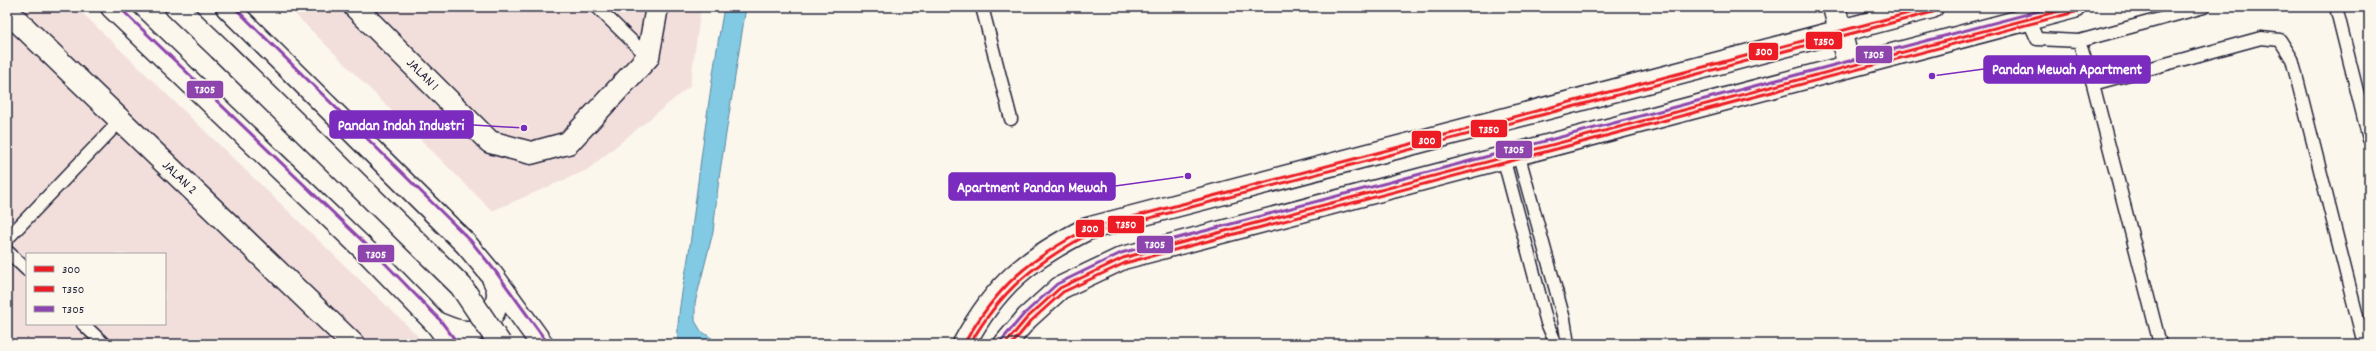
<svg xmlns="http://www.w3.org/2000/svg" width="2376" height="351" font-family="Dekko,sans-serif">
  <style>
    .built { fill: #f2dfdc; fill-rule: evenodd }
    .water { fill: #82c9e3; stroke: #5c86a0 }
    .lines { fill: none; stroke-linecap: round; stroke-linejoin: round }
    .service-casing { stroke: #22223b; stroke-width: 15 }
    .minor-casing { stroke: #22223b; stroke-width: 25 }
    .secondary-casing { stroke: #22223b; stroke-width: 25 }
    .service { stroke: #fbf7ec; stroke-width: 12 }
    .minor { stroke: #fbf7ec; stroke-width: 22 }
    .secondary { stroke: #fbf7ec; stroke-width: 22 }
    .secondary-bridge-casing { stroke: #22223b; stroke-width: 25; stroke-linecap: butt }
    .secondary-bridge { stroke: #fbf7ec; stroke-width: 22 }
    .bus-1-casing { stroke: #fbf7ec; stroke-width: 6 }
    .bus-2-casing { stroke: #fbf7ec; stroke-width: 6 }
    .bus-3-casing { stroke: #fbf7ec; stroke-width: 6 }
    .bus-1 { stroke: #ed1b24; stroke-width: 3 }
    .bus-2 { stroke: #ed1b24; stroke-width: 3 }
    .bus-3 { stroke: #8e44ad; stroke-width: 3 }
    .labels { text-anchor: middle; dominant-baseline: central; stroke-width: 3.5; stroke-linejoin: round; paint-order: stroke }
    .street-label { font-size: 14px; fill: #22223b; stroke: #fbf7ec }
    .leader { fill: none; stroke: #7b2cbf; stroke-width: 1.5 }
    .callout-dot { fill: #7b2cbf; stroke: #fbf7ec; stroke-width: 1.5 }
    .callout { fill: #7b2cbf; stroke: #7b2cbf; stroke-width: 1.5 }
    .callout-label { font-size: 15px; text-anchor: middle; font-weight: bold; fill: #fff }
    .line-badge { stroke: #fbf7ec; stroke-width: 1.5 }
    .badge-label { font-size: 11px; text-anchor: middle; font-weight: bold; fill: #fff }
  </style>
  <rect width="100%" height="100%" fill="#fbf7ec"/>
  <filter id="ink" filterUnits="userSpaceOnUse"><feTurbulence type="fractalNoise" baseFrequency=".025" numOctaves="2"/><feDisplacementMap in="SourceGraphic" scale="8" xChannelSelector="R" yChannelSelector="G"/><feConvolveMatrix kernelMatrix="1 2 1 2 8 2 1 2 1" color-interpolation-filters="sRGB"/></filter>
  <g filter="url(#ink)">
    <path class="built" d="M 7,7 L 76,7 L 415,333 L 422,344 L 7,344 ZM 27,254 L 165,254 L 165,324 L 27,324 Z
      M 288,7 L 701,7 L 690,86 L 587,170 L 492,211 Z"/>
    <path class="water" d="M 724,7 L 746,7 L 719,178 L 713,232 L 695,303 L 695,321 L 701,331 L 713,339 L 726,344 L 678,344 C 676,311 686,277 690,245 C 700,165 710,86 724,7 Z"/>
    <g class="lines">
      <defs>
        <path id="service" d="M 597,7 L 648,57
          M 982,7 L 1011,119
          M 2336,7 L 2369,139
          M 2028,19 L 2037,39 L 2079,41 L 2093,84 L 2160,344
          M 2079,41 L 2204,7
          M 2093,84 L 2261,38 L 2280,40 L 2292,59 L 2364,344
          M 1518,153 L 1564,319 L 1568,344
          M 1503,157 L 1547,323 L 1556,344
          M 7,239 L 120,121
          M 7,251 L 27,270
          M 83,324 L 104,344"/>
        <path id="minor" d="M 355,7 L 490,142 L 531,153 L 568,143 L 648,57 L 657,7
          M 1834,7 L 1849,66
          M 7,11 L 353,344"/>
        <path id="secondary" d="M 112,7 L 371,256 L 436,323 L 452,344
          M 176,7 L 220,49
          M 227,7 L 466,244 L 492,275 L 542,344
          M 436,323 C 446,327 457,333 469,332 C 487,329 498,310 498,293 C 498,288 495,282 493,278
          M 964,344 C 996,284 1028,259 1087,229 L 1932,7
          M 1005,344 L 1027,318 L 1060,288 L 1123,258 L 2074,7"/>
      </defs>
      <use href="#service" class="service-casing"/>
      <use href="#minor" class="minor-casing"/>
      <use href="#secondary" class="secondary-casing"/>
      <use href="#service" class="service"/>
      <use href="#minor" class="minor"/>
      <use href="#secondary" class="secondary"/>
      <defs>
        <path id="secondary-bridge" d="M 220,49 L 461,286 L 500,344"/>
      </defs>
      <use href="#secondary-bridge" class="secondary-bridge-casing"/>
      <use href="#secondary-bridge" class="secondary-bridge"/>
      <defs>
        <path id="bus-1" d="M 964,344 C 997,286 1028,260 1087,229 L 1932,7
          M 1005,344 L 1027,318 L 1060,288 L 1123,258 L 2074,7"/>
        <path id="bus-2" d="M 970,344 C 1001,290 1035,263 1089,234 L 1933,12
          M 1012,344 L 1031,321 L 1063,292 L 1125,263 L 2075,12"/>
        <path id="bus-3" d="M 119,7 L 374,252 L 440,320 L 456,341
          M 234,7 L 470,240 L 496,272 L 546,341
          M 1001,341 L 1024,314 L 1057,284 L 1121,253 L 2054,7"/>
      </defs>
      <use href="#bus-1" class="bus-1-casing"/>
      <use href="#bus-2" class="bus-2-casing"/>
      <use href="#bus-3" class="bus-3-casing"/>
      <use href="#bus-1" class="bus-1"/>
      <use href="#bus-2" class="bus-2"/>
      <use href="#bus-3" class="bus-3"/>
    </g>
  </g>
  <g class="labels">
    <g class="street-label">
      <text transform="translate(422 75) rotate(45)">JALAN 1</text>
      <text transform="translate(179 178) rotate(44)">JALAN 2</text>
    </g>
  </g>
  <path class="leader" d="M1932 76L1984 69M524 128L473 125M1188 176L1115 186"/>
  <g class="callout-dot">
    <circle cx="1932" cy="76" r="4"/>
    <circle cx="524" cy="128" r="4"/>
    <circle cx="1188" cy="176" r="4"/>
  </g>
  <g class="callout">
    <rect x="1984" y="56" width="166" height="27" rx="4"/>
    <rect x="330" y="111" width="143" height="27" rx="4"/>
    <rect x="949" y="173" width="166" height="27" rx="4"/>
  </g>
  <g class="callout-label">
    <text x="2067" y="74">Pandan Mewah Apartment</text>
    <text x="401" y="130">Pandan Indah Industri</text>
    <text x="1032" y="192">Apartment Pandan Mewah</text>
  </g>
  <g class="line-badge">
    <rect x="1805" y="31" width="38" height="19" rx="4" fill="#ed1b24"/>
    <rect x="1748" y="42" width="31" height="19" rx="4" fill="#ed1b24"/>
    <rect x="1855" y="45" width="38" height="19" rx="4" fill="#8e44ad"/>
    <rect x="186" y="80" width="38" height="19" rx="4" fill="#8e44ad"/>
    <rect x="1470" y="119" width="38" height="19" rx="4" fill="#ed1b24"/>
    <rect x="1411" y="130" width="31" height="19" rx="4" fill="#ed1b24"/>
    <rect x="1495" y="140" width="38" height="19" rx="4" fill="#8e44ad"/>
    <rect x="1107" y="215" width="38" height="19" rx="4" fill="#ed1b24"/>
    <rect x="1075" y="219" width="30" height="19" rx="4" fill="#ed1b24"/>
    <rect x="1136" y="235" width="38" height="19" rx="4" fill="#8e44ad"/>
    <rect x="357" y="244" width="38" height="19" rx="4" fill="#8e44ad"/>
  </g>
  <g class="badge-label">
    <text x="1824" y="45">T350</text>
    <text x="1764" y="55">300</text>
    <text x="1874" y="58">T305</text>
    <text x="205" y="93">T305</text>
    <text x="1489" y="133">T350</text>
    <text x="1427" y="144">300</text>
    <text x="1514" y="153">T305</text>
    <text x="1126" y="228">T350</text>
    <text x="1090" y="232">300</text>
    <text x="1155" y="248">T305</text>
    <text x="376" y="258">T305</text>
  </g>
  <rect width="2376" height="351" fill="none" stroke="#fbf7ec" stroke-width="24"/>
  <rect x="12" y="12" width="2352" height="327" fill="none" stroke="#22223b" stroke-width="1.5" filter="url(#ink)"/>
  <rect x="26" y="253" width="140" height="72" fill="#fbf7ec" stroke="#a4a2a5"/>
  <rect x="34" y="266" width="20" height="6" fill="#ed1b24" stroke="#a4a2a5"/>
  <text x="62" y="273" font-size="12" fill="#22223b">300</text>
  <rect x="34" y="286" width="20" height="6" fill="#ed1b24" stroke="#a4a2a5"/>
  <text x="62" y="293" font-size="12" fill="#22223b">T350</text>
  <rect x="34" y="306" width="20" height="6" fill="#8e44ad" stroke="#a4a2a5"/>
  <text x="62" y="313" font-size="12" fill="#22223b">T305</text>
</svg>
